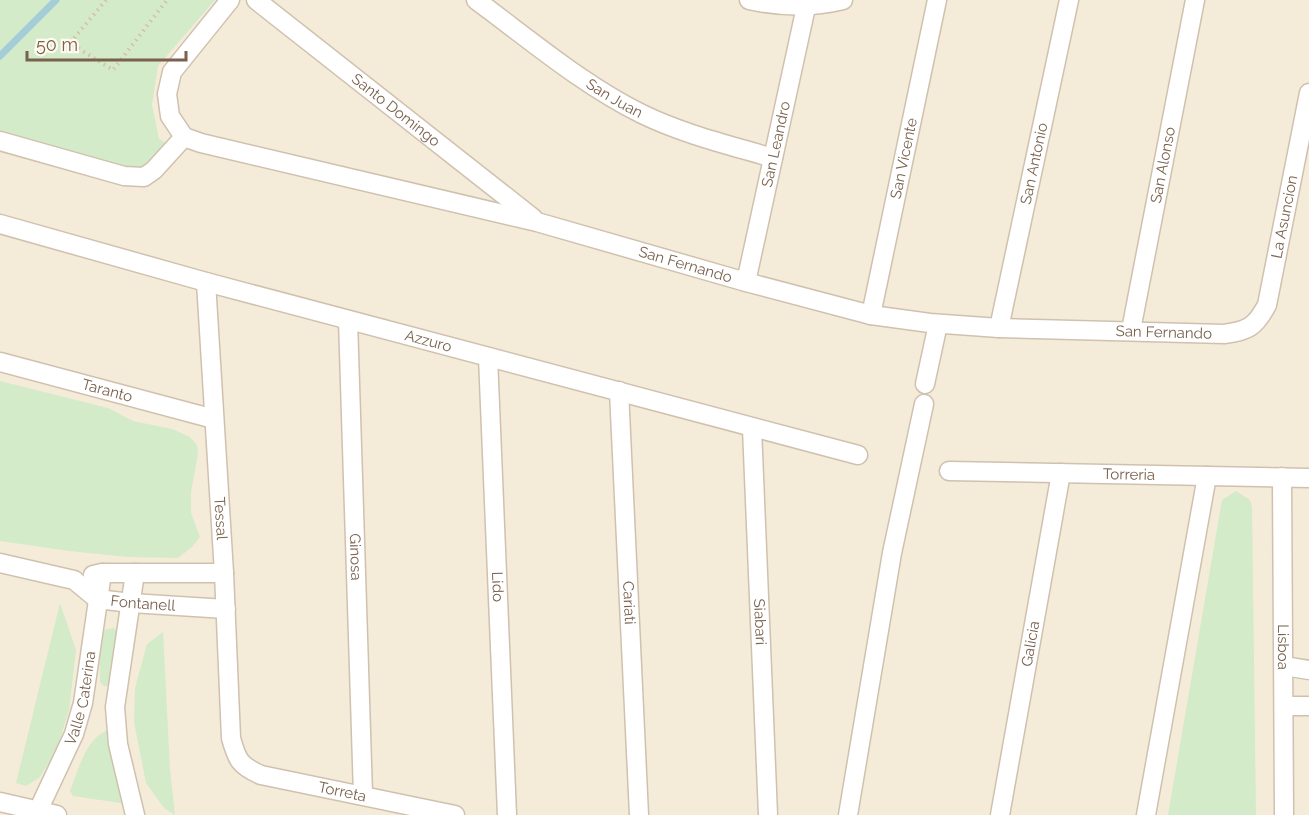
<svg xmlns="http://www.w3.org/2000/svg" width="1309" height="815" font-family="Raleway,sans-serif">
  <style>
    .residential { fill: #f5ebd9 }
    .green { fill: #d3ebc8 }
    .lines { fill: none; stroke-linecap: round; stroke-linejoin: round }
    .stream { stroke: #a4ccd9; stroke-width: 7 }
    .minor-casing { stroke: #d0c1af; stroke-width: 21 }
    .path { stroke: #d8bea4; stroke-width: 4; stroke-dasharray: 1.5 4.5; stroke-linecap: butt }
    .minor { stroke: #fff; stroke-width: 18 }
    .labels { text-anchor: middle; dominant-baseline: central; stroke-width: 5; stroke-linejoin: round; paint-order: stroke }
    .street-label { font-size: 15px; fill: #79614d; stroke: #fffbf1 }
  </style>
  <rect width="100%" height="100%" fill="#fdf8eb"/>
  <path class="residential" d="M 0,0 L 1309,0 L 1309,815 L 0,815 Z"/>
  <path class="green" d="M 0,0 L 215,0 L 158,66 L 152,105 L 159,139 L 168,144 L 141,171 L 95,164 L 92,157 L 0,132 Z
    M 0,381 L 108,408 L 133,421 L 172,429 L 190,437 L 197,445 L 198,454 L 191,492 L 191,513 L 200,537 L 192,547 L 178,558 L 128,557 L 69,551 L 0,541 Z
    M 1236,491 L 1250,500 L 1252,507 L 1256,815 L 1168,815 L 1222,500 Z
    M 60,603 L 76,650 L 69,710 L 56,752 L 39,778 L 26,786 L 16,783 Z
    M 114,628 L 121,634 L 110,683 L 105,687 L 100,682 L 99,634 L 104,630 Z
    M 163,632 L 170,769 L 175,815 L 164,808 L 146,783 L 134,722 L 135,688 L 147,644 Z
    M 108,730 L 127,804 L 73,796 L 70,791 C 79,769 85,739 108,730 Z"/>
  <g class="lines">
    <path class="stream" d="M 0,56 L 56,0"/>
    <defs>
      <g id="minor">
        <path id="s1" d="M 230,0 L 172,72 L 167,94 L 170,116 L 184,137 L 201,143 L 537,222 L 746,282 L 871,315 L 930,323 L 999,328 L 1224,334 C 1248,331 1255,327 1267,305 L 1309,93"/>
        <path id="s2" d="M 256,0 L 533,218"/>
        <path id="s3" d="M 476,0 C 529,39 583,85 642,114 C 683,134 729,145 773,158"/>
        <path d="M 749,0 C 781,7 811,8 843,0"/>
        <path d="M 0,141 L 124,176 L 144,177 L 154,170 L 184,137"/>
        <path id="s4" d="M 0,224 L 206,282 L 858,455"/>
        <path id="s5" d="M 206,282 L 224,573 L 231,738 C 237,760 240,766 261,775 L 455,815"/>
        <path id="s6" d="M 746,282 L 806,7"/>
        <path id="s7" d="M 871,315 L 937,0"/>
        <path id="s8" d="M 348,320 L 363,795"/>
        <path id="s9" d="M 999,328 L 1069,0"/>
        <path id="s10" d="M 1131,330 L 1195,0"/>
        <path id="s11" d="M 488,357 L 507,815"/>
        <path id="s12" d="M 0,362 L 214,419"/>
        <path d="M 925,384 L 938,324"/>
        <path id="s13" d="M 619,391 L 639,815"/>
        <path id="s14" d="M 752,428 L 768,815"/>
        <path id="s15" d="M 949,471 L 1309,478"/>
        <path id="s16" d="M 1282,477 L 1284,815"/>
        <path id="s17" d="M 0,563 L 74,580 L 97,599 L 131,603 L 226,609"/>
        <path d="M 135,573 L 115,707 L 118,744 L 135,815"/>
        <path d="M 93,575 L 102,573 L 224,573"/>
        <path d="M 1284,666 L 1309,670"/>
        <path d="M 1285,706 L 1309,706"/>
        <path d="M 0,802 L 57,815"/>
        <path id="s18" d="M 36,815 L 74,734 L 83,703 L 102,573"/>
        <path d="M 848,815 L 892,553 L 924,404"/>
        <path id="s19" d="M 1000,815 L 1061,473"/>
        <path d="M 1146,815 L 1207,476"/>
      </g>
    </defs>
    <use href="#minor" class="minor-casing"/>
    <path class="path" d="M 106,0 L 70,43 L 113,70 L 167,0"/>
    <use href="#minor" class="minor"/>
  </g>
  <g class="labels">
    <g class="street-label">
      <text stroke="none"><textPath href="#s3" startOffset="170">San Juan</textPath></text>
      <text stroke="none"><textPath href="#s2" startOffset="178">Santo Domingo</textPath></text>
      <text stroke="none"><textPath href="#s6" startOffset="141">San Leandro</textPath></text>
      <text stroke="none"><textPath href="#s7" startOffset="160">San Vicente</textPath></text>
      <text stroke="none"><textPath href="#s9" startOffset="168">San Antonio</textPath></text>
      <text stroke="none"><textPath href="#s10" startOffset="168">San Alonso</textPath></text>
      <text stroke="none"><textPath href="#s1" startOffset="1371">La Asuncion</textPath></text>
      <text stroke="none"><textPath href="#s1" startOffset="680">San Fernando</textPath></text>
      <text stroke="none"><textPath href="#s1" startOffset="1166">San Fernando</textPath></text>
      <text stroke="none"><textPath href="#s4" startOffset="444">Azzuro</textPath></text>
      <text stroke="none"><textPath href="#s12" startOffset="111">Taranto</textPath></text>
      <text stroke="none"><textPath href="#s15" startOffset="180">Torreria</textPath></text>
      <text stroke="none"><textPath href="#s5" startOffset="237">Tessal</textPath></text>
      <text stroke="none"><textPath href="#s8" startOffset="237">Ginosa</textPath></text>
      <text stroke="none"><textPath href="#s11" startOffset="230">Lido</textPath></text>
      <text stroke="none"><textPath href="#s17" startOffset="152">Fontanell</textPath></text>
      <text stroke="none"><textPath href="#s13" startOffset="212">Cariati</textPath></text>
      <text stroke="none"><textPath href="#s14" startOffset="194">Siabari</textPath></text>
      <text stroke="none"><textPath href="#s19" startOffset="174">Galicia</textPath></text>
      <text stroke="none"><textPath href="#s16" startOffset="170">Lisboa</textPath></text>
      <text stroke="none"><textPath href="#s18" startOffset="126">Valle Caterina</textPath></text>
      <text stroke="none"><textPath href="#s5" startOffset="590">Torreta</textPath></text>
    </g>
  </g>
  <path d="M27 51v9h159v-9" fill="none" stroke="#79614d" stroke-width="3"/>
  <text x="36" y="51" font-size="18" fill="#79614d" stroke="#fffbf1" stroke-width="4.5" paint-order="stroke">50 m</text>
</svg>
